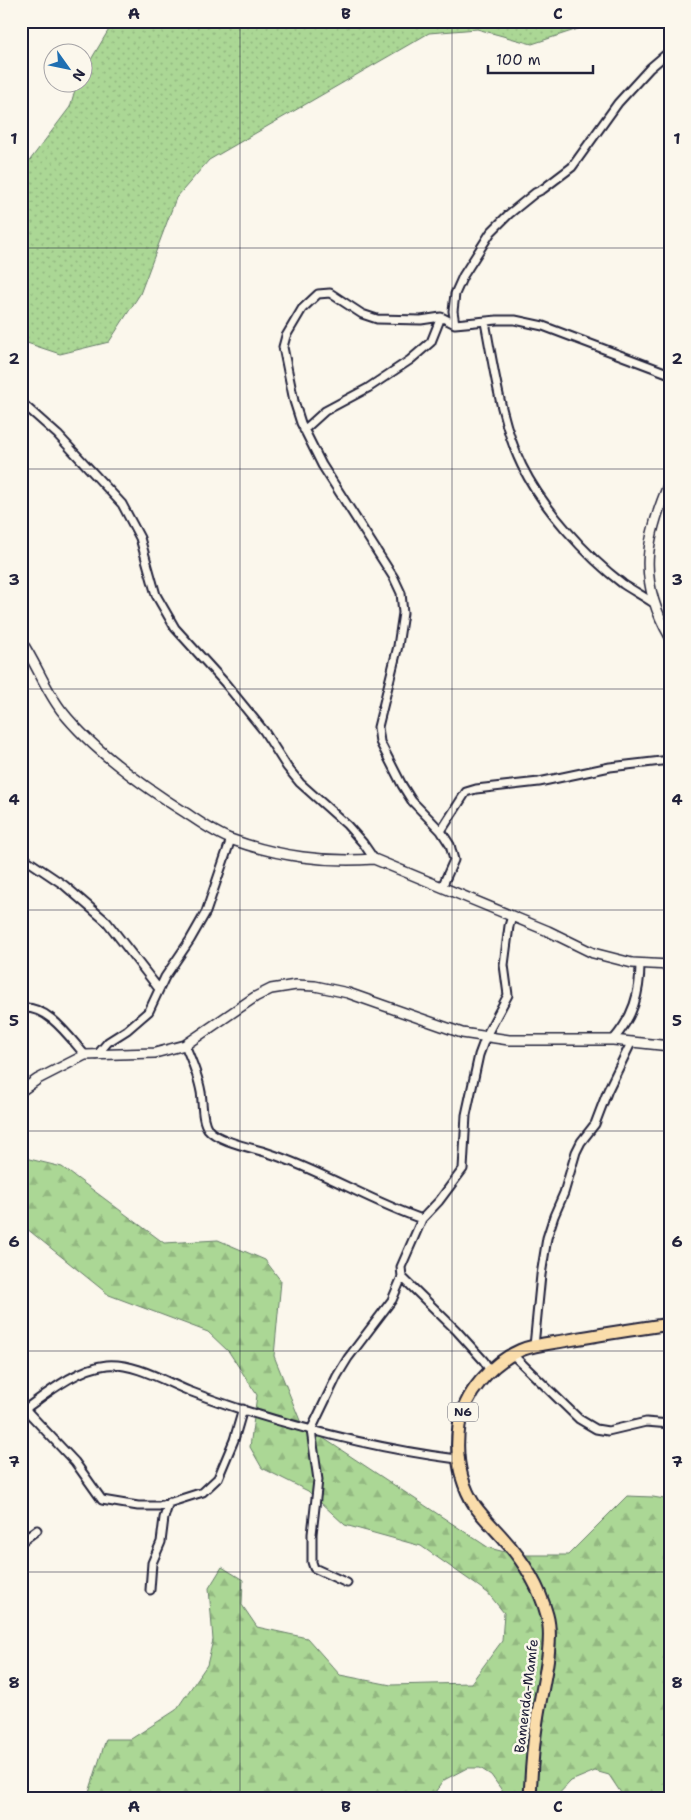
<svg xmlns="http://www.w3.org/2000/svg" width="691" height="1820" font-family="'Shantell Sans',sans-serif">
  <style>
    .grass { fill: url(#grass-dots); stroke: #667c68 }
    .forest { fill: url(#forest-firs); stroke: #667c68 }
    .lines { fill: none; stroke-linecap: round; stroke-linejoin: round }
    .minor-casing { stroke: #22223b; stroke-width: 11 }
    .tertiary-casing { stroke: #22223b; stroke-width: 12 }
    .trunk-casing { stroke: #22223b; stroke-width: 15 }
    .minor { stroke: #fbf7ec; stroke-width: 7 }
    .tertiary { stroke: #fbf7ec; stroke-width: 9 }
    .trunk { stroke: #faddab; stroke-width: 11 }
    .grid { fill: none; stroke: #22223b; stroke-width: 1; stroke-opacity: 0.55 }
    .labels { text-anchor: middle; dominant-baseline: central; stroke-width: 5; stroke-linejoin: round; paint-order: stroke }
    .shield { fill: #fbf7ec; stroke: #636270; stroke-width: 1 }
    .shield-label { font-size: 12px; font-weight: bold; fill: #22223b }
    .street-label { font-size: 14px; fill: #22223b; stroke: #fbf7ec }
    .neatline { fill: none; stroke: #22223b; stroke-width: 2 }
    .grid-label { font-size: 16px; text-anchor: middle; font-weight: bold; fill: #22223b }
  </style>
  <defs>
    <pattern id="grass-dots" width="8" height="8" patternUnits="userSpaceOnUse" patternTransform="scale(1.25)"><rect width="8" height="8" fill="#abd795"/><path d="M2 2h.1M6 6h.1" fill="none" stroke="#93b881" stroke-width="1.8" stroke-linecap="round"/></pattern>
    <pattern id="forest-firs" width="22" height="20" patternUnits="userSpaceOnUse" patternTransform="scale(1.25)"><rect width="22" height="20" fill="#abd795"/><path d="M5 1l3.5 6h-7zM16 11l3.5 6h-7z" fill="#93b881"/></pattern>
  </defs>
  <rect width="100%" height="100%" fill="#fbf7ec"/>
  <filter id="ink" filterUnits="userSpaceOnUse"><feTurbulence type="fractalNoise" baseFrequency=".02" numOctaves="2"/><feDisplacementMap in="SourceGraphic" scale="10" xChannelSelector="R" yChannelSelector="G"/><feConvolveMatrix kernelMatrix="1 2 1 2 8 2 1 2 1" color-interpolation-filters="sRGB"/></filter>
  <g filter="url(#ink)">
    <path class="grass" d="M 114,21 L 586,21 L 581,28 L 532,44 L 477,29 L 429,33 L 209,160 L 176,198 L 140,294 L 109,342 L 60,354 L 21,341 L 21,172 L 70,107 L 77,83 L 82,82 L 83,73 Z"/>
    <path class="forest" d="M 21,1157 L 62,1167 L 164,1243 L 218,1240 L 265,1260 L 281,1281 L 274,1356 L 303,1428 L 311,1430 L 489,1548 L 517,1555 L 568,1555 L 627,1496 L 653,1497 L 670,1500 L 670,1799 L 623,1799 L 623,1796 L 609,1775 L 595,1771 L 571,1781 L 554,1799 L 508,1799 L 491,1775 L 480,1768 L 467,1768 L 444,1780 L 430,1799 L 326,1799 L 272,1796 L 268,1799 L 87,1799 L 106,1739 L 131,1739 L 176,1710 L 207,1665 L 213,1640 L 209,1588 L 222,1567 L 243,1580 L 242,1605 L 257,1627 L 307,1638 L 340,1675 L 391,1685 L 471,1683 L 502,1641 L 504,1613 L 488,1593 L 421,1546 L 345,1525 L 308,1491 L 262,1468 L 250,1447 L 257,1395 L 229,1352 L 208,1332 L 109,1295 L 21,1224 Z"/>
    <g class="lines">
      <defs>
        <path id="minor" d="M 485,322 C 494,368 501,423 522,466 C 542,507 586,556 623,584 C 632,590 643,596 652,602
          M 455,324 L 453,311 L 455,294 L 463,276 L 491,232 L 509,214 L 535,193 L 543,189 L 572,167 L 618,103 L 650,68 L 670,51
          M 21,402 L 58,435 L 122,504 L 140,538 L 156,595 L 175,628 L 225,683 L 264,731 L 287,767 L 300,783 L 347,825 L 363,843 L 374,859
          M 304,430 L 325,411 L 368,388 L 410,360 L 431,342 L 441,317
          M 441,831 L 466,792 L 476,789 L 539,782 L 610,767 L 670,760
          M 21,856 L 64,885 L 107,922 L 159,989
          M 442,887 L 454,860 L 450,845 L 441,831 L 412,801 L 402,785 L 380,742 L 378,727 L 398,646 L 403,613 L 401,593 L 394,578 L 322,465 L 301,423 L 294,401 L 283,347 L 286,336 L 302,309 L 318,294 L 330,293 L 362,314 L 377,319 L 421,320 L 441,317 L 455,324 L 497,320 L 515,320 L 543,326 L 670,374
          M 21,1008 C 48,1005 69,1037 85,1055
          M 613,1040 C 633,1017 640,994 640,964
          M 185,1045 C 192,1061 198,1075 201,1092 C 203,1103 201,1119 208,1129 C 217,1141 253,1148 268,1153 C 321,1170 369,1201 422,1219
          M 97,1055 L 108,1042 L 127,1030 L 149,1011 L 165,977 L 190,940 L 206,912 L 231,839
          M 534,1346 L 541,1275 L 547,1238 L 554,1216 L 564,1193 L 576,1152 L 581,1142 L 595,1124 L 608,1090 L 631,1043
          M 512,1354 L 579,1419 L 596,1429 L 608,1431 L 646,1422 L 670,1424
          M 490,1371 L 484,1361 L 456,1330 L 402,1277 L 401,1267 L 422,1219 L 439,1201 L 463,1169 L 466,1115 L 479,1055 L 486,1036 L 508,995 L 504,965 L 509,926 L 512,916
          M 25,1409 L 75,1462 L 102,1500 L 138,1506 L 159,1506 L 203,1492 L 218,1478 L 234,1440 L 243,1409
          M 21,1412 C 45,1395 77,1368 107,1365 C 135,1363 164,1381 189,1391 C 207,1398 225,1404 243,1410 C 313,1432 385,1450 457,1459
          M 21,1542 L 37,1530
          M 347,1583 L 314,1568 L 312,1562 L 312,1534 L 318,1480 L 311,1430 L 337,1376 L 348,1358 L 392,1300 L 402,1277
          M 150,1590 L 152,1563 L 161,1542 L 164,1518 L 169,1502"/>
        <path id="tertiary" d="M 670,481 C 645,539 637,580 670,637
          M 21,641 C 36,663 45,689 61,710 C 93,751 143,786 186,813 C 201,823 216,834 233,840 C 277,856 327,863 374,859 L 548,931 L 593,953 L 632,963 L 670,965
          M 21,1091 L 38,1079 L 85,1055 L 155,1053 L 185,1045 L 255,997 L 271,989 L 296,985 L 315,986 L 348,993 L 462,1033 L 509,1040 L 613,1040 L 670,1046"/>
        <path id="trunk" d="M 530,1799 C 531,1773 533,1746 537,1720 C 541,1690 555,1643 547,1615 C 539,1585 523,1560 502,1537 C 493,1527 483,1517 475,1506 C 459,1481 455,1455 459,1426 C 464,1394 491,1363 521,1350 C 536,1344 553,1343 569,1340 C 603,1334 636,1329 670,1324"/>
      </defs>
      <use href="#minor" class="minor-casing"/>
      <use href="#tertiary" class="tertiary-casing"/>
      <use href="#trunk" class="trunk-casing"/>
      <use href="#minor" class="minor"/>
      <use href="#tertiary" class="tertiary"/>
      <use href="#trunk" class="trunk"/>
    </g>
  </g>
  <path class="grid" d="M 240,21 L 240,1799M 452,21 L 452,1799M 21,248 L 670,248M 21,469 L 670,469M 21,689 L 670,689M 21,910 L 670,910M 21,1131 L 670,1131M 21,1351 L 670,1351M 21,1572 L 670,1572"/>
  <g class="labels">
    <rect class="shield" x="448" y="1402.5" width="30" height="19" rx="4"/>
    <g class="shield-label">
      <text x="463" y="1412">N6</text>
    </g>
    <g class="street-label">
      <text transform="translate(526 1696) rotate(-83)">Bamenda-Mamfe</text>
    </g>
  </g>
  <rect width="691" height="1820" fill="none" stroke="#fbf7ec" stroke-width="55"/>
  <g transform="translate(68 68) rotate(123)"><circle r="24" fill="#fbf7ec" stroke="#a4a2a5"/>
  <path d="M0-4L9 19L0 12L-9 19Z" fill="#1f6fb2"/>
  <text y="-8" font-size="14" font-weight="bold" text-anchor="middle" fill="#22223b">N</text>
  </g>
  <path d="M488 65v8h105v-8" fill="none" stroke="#22223b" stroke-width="2.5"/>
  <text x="496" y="65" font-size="15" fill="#22223b" stroke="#fbf7ec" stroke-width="4" paint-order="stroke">100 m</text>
  <rect x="28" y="28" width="636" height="1764" class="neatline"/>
  <g class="grid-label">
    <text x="134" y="19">A</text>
    <text x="346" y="19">B</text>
    <text x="558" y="19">C</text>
    <text x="14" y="144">1</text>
    <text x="677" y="144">1</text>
    <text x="14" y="364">2</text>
    <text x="677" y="364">2</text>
    <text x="14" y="585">3</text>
    <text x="677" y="585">3</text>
    <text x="14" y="805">4</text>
    <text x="677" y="805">4</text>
    <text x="14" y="1026">5</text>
    <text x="677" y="1026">5</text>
    <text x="14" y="1247">6</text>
    <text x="677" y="1247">6</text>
    <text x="14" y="1467">7</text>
    <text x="677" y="1467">7</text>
    <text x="14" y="1688">8</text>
    <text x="677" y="1688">8</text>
    <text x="134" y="1812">A</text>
    <text x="346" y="1812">B</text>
    <text x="558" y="1812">C</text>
  </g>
</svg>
